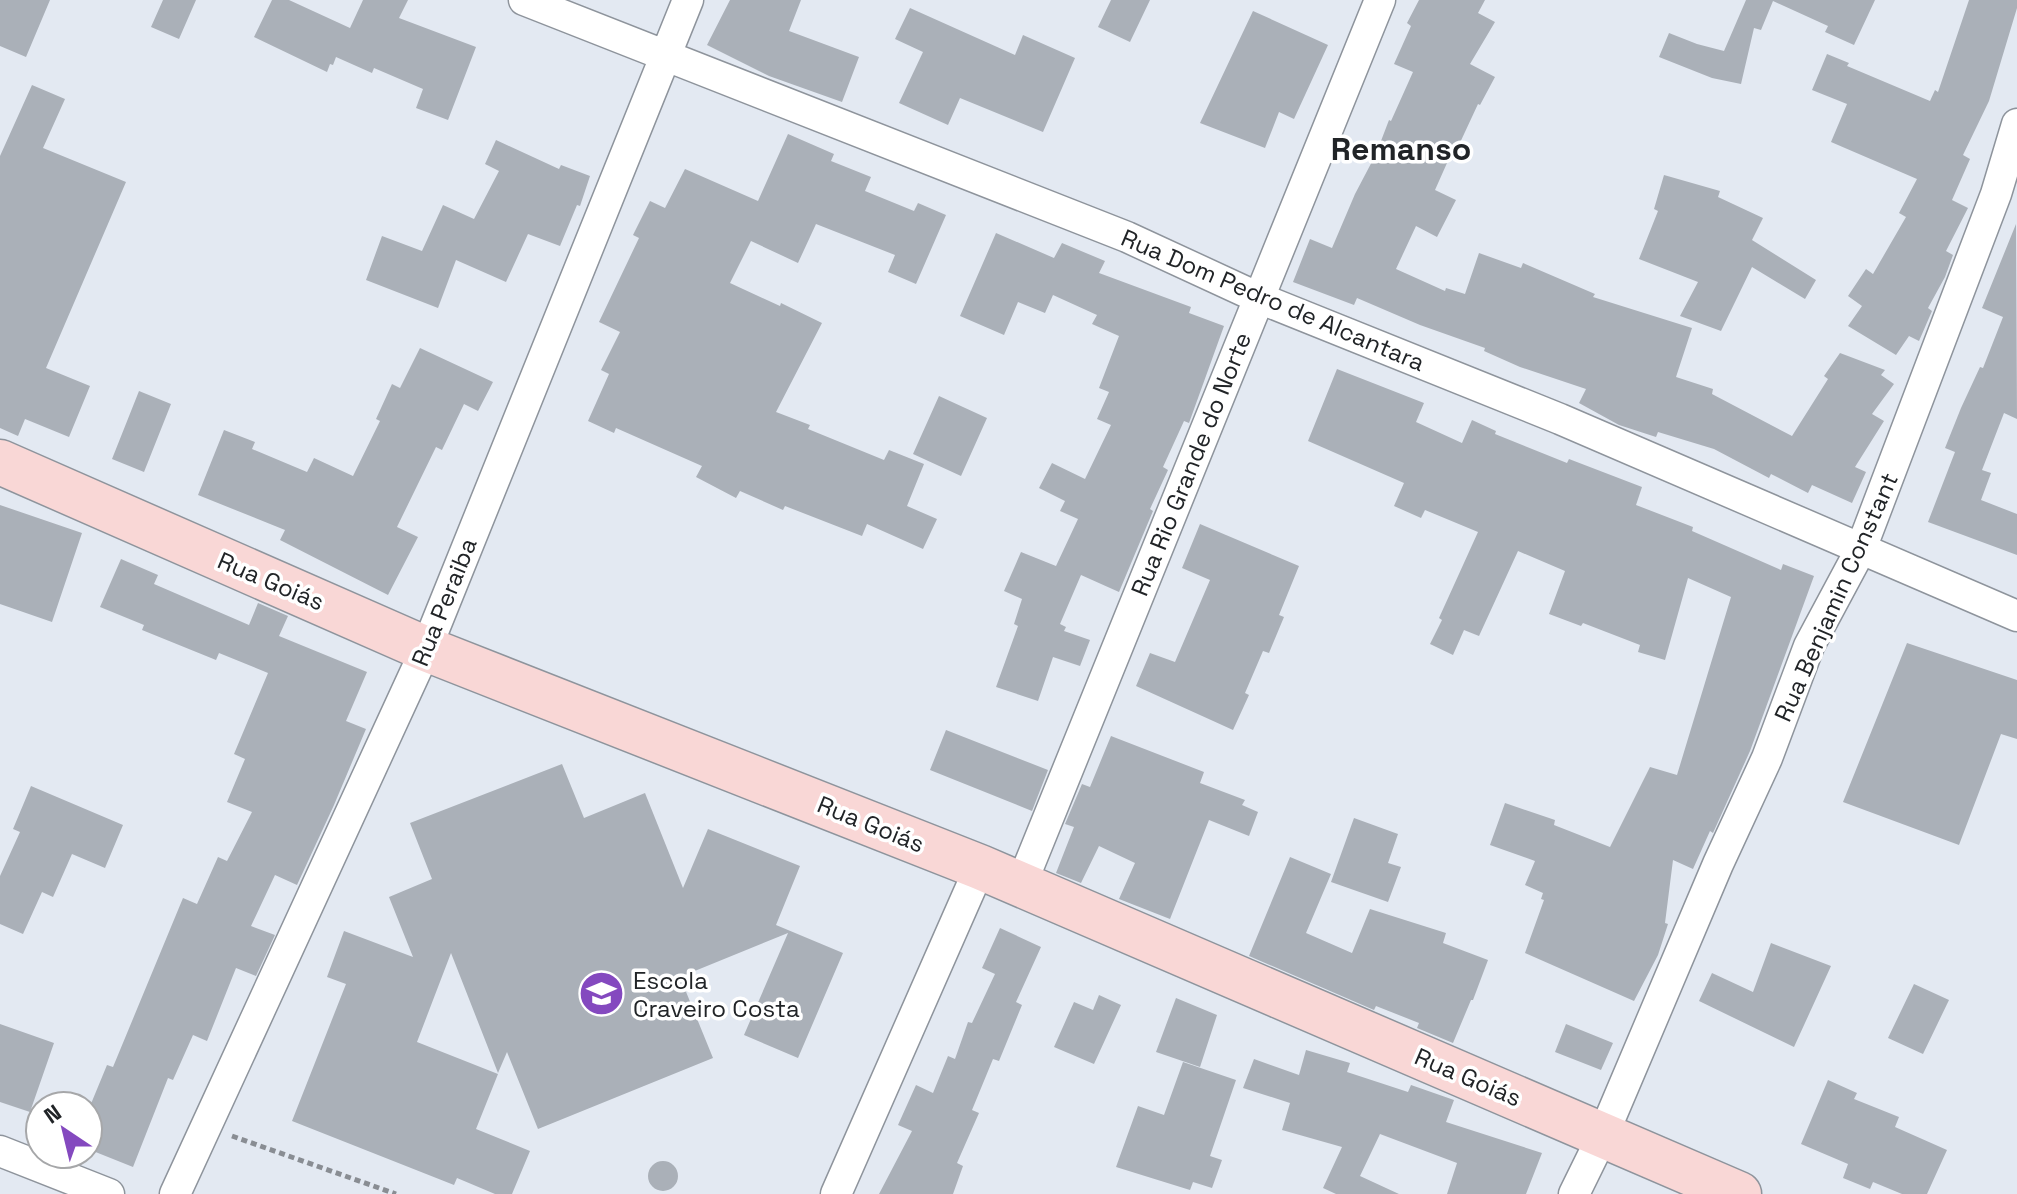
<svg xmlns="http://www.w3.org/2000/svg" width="2017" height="1194" font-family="'Space Grotesk',sans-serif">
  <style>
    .building { fill: #aab0b8 }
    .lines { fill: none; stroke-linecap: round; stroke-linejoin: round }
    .street-casing { stroke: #8e949c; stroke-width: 33 }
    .secondary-casing { stroke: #8e949c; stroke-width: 47 }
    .path { stroke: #898d93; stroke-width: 5; stroke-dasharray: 6 4; stroke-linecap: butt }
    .street { stroke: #fff; stroke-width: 30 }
    .secondary { stroke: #f9d7d6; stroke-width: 44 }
    .labels { text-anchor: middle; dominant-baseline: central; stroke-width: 7; stroke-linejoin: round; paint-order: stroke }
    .street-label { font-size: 24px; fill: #212427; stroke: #fff }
    .poi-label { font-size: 24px; fill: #212427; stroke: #fff; text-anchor: start }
    .district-label { font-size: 32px; font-weight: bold; fill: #212427; stroke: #fff }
  </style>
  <rect width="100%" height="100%" fill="#e3e9f2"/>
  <path class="building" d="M 0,0 L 50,0 L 26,57 L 0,46 Z
    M 163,0 L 196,0 L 179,39 L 151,27 Z
    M 272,0 L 289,0 L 350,28 L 363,0 L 408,0 L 399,18 L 476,47 L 448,120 L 416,108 L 423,89 L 374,68 L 372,73 L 336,57 L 333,65 L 330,64 L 327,72 L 254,37 Z
    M 730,0 L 801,0 L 789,31 L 859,57 L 842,102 L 769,76 L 707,45 Z
    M 1111,0 L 1150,0 L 1130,42 L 1098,27 Z
    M 1419,0 L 1485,0 L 1478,13 L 1495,22 L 1470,64 L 1495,77 L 1480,105 L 1478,104 L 1458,147 L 1455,145 L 1435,190 L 1456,200 L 1437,237 L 1416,226 L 1396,269 L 1445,291 L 1446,288 L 1465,294 L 1479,253 L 1521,268 L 1523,263 L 1595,294 L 1593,297 L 1692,328 L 1676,377 L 1713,389 L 1712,394 L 1792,436 L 1828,379 L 1824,376 L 1840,353 L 1885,370 L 1881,375 L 1894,384 L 1872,414 L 1884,421 L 1855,467 L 1866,472 L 1852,503 L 1812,485 L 1808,493 L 1771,474 L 1769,478 L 1714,449 L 1658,432 L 1656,437 L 1619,425 L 1579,403 L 1586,389 L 1520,367 L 1484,351 L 1485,348 L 1420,325 L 1357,298 L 1354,305 L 1293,282 L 1310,239 L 1332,248 L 1355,194 L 1376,154 L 1389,120 L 1391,121 L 1413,72 L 1394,64 L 1411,26 L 1407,23 Z
    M 1746,0 L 1875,0 L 1854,45 L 1825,32 L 1828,26 L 1773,1 L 1761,30 L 1754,28 L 1741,84 L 1712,78 L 1659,57 L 1669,33 L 1697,44 L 1724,51 Z
    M 1969,0 L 2017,0 L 2017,8 L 1989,101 L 1963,155 L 1970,159 L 1952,200 L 1968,208 L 1946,251 L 1953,255 L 1945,277 L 1928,308 L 1932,311 L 1919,341 L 1909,336 L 1896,355 L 1848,326 L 1862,306 L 1848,296 L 1866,269 L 1873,274 L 1906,217 L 1899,213 L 1917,179 L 1831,142 L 1847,104 L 1812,90 L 1827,54 L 1849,63 L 1847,66 L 1930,101 L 1935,90 L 1938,92 Z
    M 910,8 L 1015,55 L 1023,35 L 1075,58 L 1043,132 L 960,98 L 948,125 L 899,103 L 923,52 L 895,39 Z
    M 1253,11 L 1328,45 L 1294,119 L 1279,112 L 1265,148 L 1200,123 Z
    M 32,85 L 65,99 L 43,148 L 126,182 L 46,368 L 90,386 L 69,437 L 25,419 L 18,436 L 0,428 L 0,156 Z
    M 788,134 L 834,154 L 831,161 L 871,177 L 865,191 L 914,211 L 918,203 L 946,215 L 916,284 L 888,272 L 895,255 L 816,224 L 798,263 L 751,241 L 730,283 L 780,306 L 781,303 L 822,323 L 776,412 L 810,425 L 808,429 L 884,460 L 889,450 L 924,464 L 907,506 L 937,519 L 923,549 L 867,524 L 862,536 L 785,506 L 783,510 L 740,491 L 736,498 L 696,477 L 702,466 L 616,428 L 614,433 L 588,421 L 609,374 L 601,370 L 620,332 L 599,322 L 639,238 L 633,235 L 650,201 L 665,208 L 685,169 L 758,201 Z
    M 496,140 L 559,169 L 561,165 L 590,176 L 580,206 L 577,205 L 560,246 L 528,234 L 506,282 L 456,260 L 438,308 L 366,280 L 382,236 L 422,251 L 443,205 L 474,219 L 499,171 L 485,164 Z
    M 1664,175 L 1720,191 L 1718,197 L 1763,218 L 1752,240 L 1816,280 L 1805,299 L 1752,267 L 1721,331 L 1680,316 L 1698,282 L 1639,259 L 1658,211 L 1654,209 Z
    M 2016,224 L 2017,419 L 2004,413 L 1982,470 L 1991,473 L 1981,500 L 2017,514 L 2017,555 L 1928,522 L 1955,452 L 1945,448 L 1961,408 L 1980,367 L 1983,368 L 2003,317 L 1982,308 Z
    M 996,233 L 1054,258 L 1062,243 L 1105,261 L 1099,273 L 1191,307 L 1189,313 L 1224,326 L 1189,423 L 1184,421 L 1163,467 L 1168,470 L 1150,509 L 1153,511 L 1119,592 L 1081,575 L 1060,624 L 1066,627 L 1064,631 L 1090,640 L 1080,666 L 1053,657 L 1038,701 L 996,687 L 1018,626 L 1014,624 L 1022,599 L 1004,591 L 1021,552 L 1056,566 L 1078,519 L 1060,511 L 1065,501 L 1039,488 L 1052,463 L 1085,479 L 1111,425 L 1097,419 L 1109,392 L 1099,388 L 1119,336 L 1092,324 L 1097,315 L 1053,295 L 1045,313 L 1018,302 L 1004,335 L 960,316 Z
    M 420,348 L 493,382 L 478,411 L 464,404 L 442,450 L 436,447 L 397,527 L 418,537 L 388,595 L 280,540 L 285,530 L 198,495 L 224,430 L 255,442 L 252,449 L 307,472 L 314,458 L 353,476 L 380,421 L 376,419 L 392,384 L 400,388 Z
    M 1337,369 L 1424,403 L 1416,422 L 1462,443 L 1472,420 L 1496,431 L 1495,434 L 1567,463 L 1569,459 L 1642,487 L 1636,505 L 1693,527 L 1692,531 L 1781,570 L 1783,564 L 1814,576 L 1750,751 L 1713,833 L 1710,831 L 1693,869 L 1673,860 L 1665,923 L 1668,924 L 1658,955 L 1634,1001 L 1525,953 L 1544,900 L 1541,899 L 1543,893 L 1525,885 L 1535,861 L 1490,845 L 1505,803 L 1555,820 L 1554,825 L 1610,847 L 1650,767 L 1677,775 L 1731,597 L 1688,578 L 1665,660 L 1638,652 L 1640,645 L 1583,623 L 1581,626 L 1549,614 L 1565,571 L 1518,551 L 1479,636 L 1464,630 L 1453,655 L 1430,644 L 1442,620 L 1439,618 L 1478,532 L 1425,510 L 1421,518 L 1394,506 L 1404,483 L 1308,441 Z
    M 139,391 L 171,404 L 144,472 L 112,459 Z
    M 939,396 L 987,418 L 961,476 L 913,454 Z
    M 0,505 L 82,533 L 52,622 L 0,604 Z
    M 1200,524 L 1299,566 L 1279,615 L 1284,617 L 1269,653 L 1263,651 L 1245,693 L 1249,695 L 1233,730 L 1136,686 L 1150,653 L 1175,662 L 1210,580 L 1182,568 Z
    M 121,559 L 158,575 L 154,584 L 249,625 L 258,603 L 288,616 L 279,636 L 367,672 L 346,721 L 366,729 L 334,805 L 297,885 L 275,875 L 251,926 L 275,935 L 256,976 L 236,968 L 207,1041 L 193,1035 L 173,1080 L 168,1078 L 133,1167 L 88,1149 L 88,1111 L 107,1065 L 113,1067 L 183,898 L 197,904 L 218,857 L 227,861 L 252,812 L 227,802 L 245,759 L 234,754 L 268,673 L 219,653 L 216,660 L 142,630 L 144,625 L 100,607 Z
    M 1907,643 L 2017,680 L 2017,739 L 2001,734 L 1959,845 L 1843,802 Z
    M 946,730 L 1048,770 L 1032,811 L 930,770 Z
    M 1111,736 L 1204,772 L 1200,783 L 1245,800 L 1242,805 L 1258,812 L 1249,836 L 1209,820 L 1170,919 L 1119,899 L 1135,863 L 1099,846 L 1081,883 L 1056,873 L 1074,827 L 1065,824 L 1082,784 L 1090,787 Z
    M 562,764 L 584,818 L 645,793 L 683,888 L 708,829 L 800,866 L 776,925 L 843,953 L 798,1058 L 744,1035 L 788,933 L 680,977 L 713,1058 L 538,1129 L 507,1052 L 498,1073 L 451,953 L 417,1042 L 498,1074 L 476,1129 L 530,1151 L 512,1194 L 495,1194 L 457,1178 L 454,1185 L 292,1121 L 346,984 L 327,977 L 344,931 L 413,957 L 389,897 L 432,879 L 410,823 Z
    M 31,786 L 123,825 L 105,868 L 72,854 L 53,897 L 42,892 L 23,934 L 0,924 L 0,876 L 20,832 L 13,829 Z
    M 1354,818 L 1398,834 L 1388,863 L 1401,867 L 1388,902 L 1331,882 Z
    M 1290,857 L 1331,874 L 1306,933 L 1352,953 L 1370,909 L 1446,933 L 1443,943 L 1488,960 L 1473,1000 L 1471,1000 L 1453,1043 L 1417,1028 L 1419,1023 L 1376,1006 L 1374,1010 L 1249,956 Z
    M 1000,928 L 1041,947 L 1016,1002 L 1022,1005 L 999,1061 L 993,1059 L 972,1110 L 979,1113 L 957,1163 L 963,1166 L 953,1194 L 879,1194 L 912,1131 L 898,1125 L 916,1085 L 933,1093 L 948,1056 L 955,1059 L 968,1022 L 972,1023 L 995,974 L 982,968 Z
    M 1771,943 L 1831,966 L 1794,1047 L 1699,1001 L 1712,973 L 1753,992 Z
    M 1914,984 L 1949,1000 L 1923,1054 L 1888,1038 Z
    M 1099,995 L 1121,1005 L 1094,1064 L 1054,1047 L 1074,1002 L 1093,1010 Z
    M 1176,998 L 1217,1015 L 1200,1067 L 1156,1052 Z
    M 0,1024 L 54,1043 L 30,1112 L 0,1102 Z
    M 1566,1024 L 1613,1043 L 1601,1070 L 1555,1052 Z
    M 1306,1050 L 1350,1063 L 1347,1072 L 1408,1092 L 1411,1085 L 1454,1100 L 1446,1122 L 1542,1153 L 1526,1194 L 1447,1194 L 1457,1163 L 1380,1134 L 1360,1176 L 1399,1194 L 1336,1194 L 1323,1188 L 1342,1147 L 1282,1130 L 1290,1103 L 1243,1088 L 1254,1059 L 1299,1075 Z
    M 1183,1062 L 1236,1080 L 1210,1156 L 1222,1160 L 1212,1188 L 1193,1182 L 1190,1190 L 1116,1167 L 1138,1106 L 1164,1115 Z
    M 1828,1080 L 1857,1093 L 1854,1099 L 1899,1117 L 1895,1127 L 1947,1150 L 1927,1194 L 1902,1194 L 1873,1182 L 1870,1189 L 1843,1178 L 1848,1164 L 1801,1144 Z
    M648 1176a15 15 0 1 1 30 0a15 15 0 1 1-30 0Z"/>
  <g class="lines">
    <defs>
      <path id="street" d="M 524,0 L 1127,237 L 1259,298 L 1560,419 L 2017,616
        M 1021,885 L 1380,0
        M 0,1151 L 109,1194
        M 175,1194 L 426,649 L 688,0
        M 836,1194 L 980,867
        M 1574,1194 L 1603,1135 L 1718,864 L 1767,758 L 1809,646 L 1861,549 L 1996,194 L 2017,124"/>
      <path id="secondary" d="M 0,462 L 426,649 L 980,867 L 1739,1194"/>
    </defs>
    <use href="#street" class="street-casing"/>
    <use href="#secondary" class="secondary-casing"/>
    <path class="path" d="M 232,1136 L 396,1194"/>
    <use href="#street" class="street"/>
    <use href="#secondary" class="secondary"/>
  </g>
  <defs>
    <symbol id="school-disc" viewBox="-11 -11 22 22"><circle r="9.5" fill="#8449bf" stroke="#fff"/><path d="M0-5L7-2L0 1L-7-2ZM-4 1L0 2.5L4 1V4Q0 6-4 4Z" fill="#fff"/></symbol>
  </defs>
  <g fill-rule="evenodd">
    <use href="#school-disc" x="576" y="968" width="51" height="51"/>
  </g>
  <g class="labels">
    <g class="street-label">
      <text transform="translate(1273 300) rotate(23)">Rua Dom Pedro de Alcantara</text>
      <text transform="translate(1191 464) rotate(-68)">Rua Rio Grande do Norte</text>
      <text transform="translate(271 581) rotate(23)">Rua Goiás</text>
      <text transform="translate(1836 597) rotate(-66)">Rua Benjamin Constant</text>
      <text transform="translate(444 602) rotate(-68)">Rua Peraiba</text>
      <text transform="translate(871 824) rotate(22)">Rua Goiás</text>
      <text transform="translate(1468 1077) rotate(23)">Rua Goiás</text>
    </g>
    <g class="poi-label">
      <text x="633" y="980">Escola<tspan x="633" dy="28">Craveiro Costa</tspan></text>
    </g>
    <g class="district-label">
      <text x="1401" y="149">Remanso</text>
    </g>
  </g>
  <g transform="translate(64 1130) rotate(325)"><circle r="38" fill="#ffffff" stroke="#a6a7a9" stroke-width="2"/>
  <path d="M0-6L14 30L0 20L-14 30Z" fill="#8449bf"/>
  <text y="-12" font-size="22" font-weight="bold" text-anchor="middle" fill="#212427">N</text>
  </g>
</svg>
